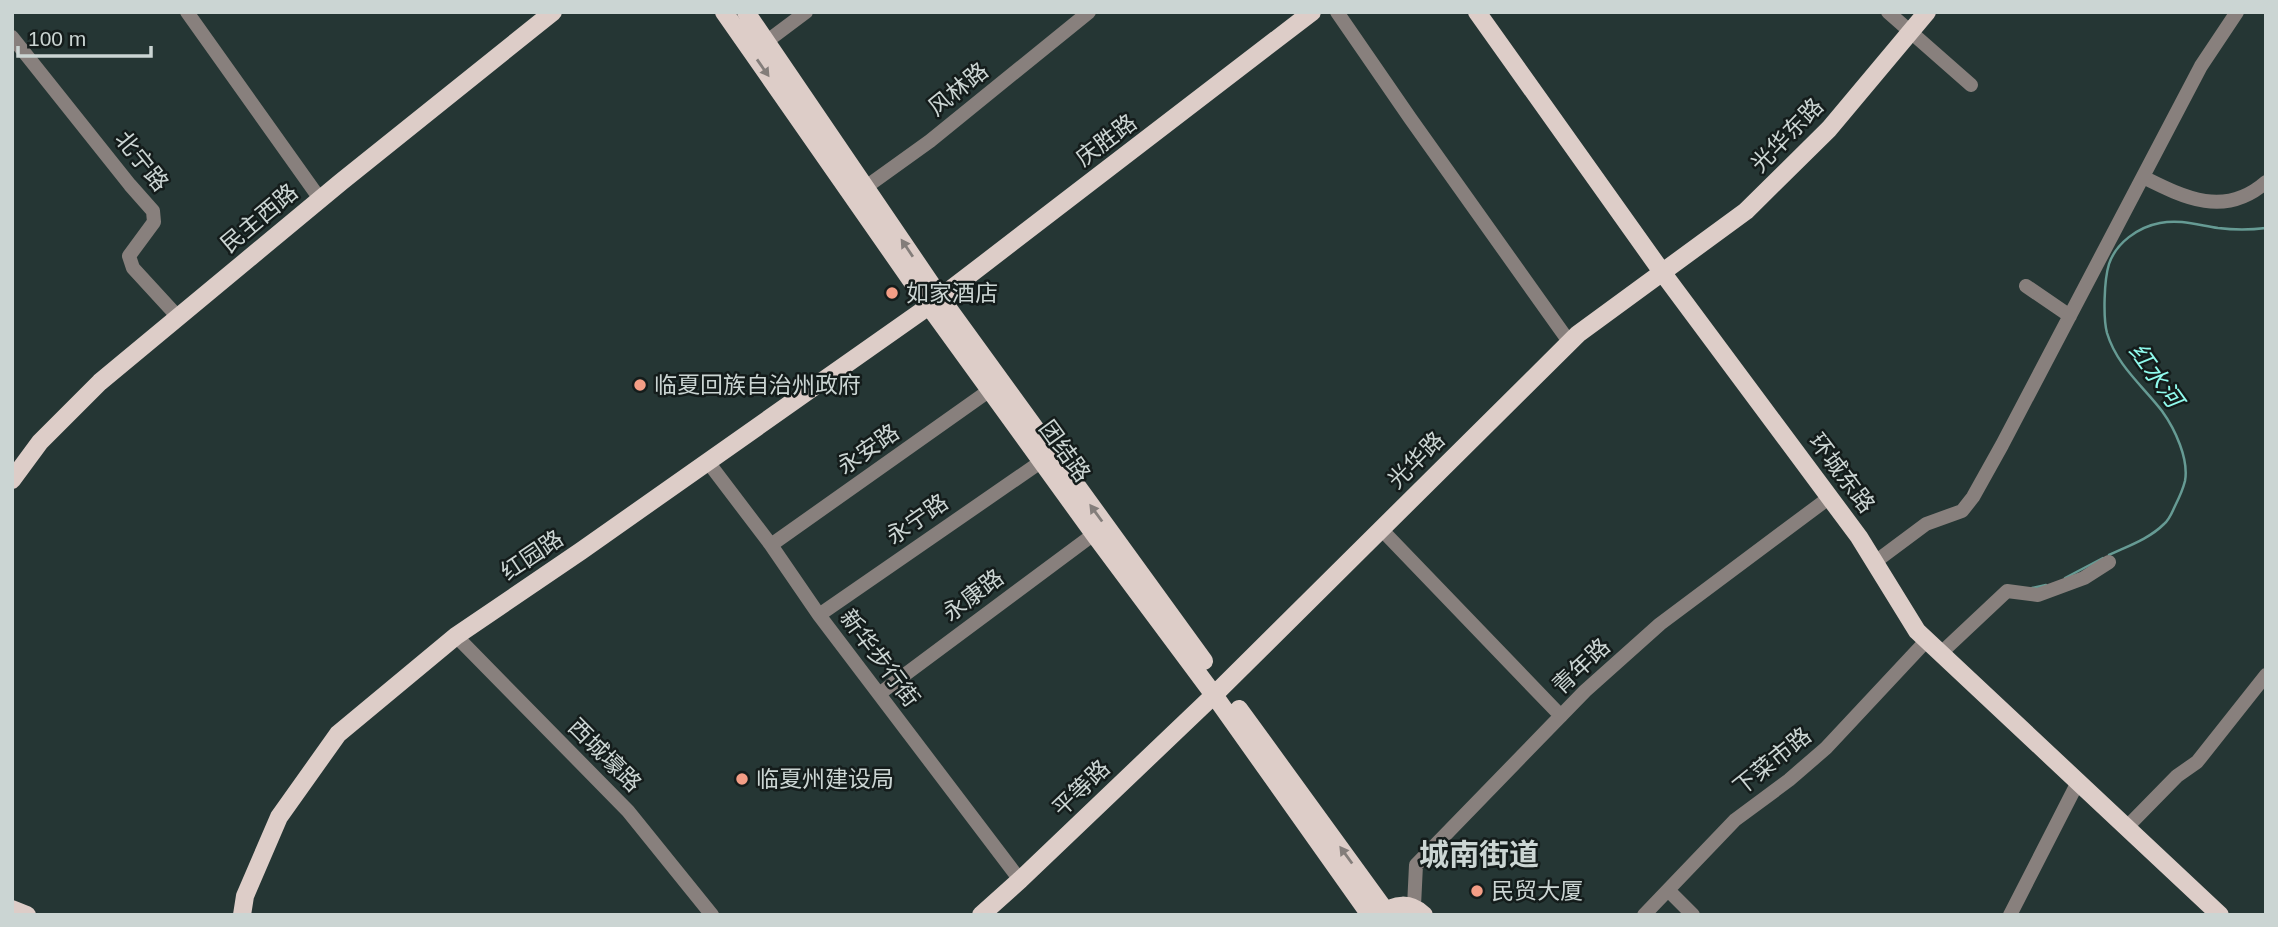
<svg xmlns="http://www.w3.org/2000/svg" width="2278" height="927" font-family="Helvetica,'Noto Sans SC',sans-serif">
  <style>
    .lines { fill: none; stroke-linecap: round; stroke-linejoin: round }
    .stream { stroke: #669b94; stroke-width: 2.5 }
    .minor { stroke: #88807d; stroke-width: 14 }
    .major { stroke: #ddcdc8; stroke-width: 18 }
    .oneway { fill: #837d7a }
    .poi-dot { fill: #f49e86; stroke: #141c1b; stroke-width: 2.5 }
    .labels { text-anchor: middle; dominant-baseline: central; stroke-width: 5; stroke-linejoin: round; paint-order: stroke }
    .street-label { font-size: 23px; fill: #cbd5d3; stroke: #141c1b }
    .poi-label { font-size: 23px; fill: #cbd5d3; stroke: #141c1b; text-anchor: start }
    .water-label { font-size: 24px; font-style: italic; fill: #90fbed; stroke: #141c1b }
    .district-label { font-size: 30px; font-weight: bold; fill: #cbd5d3; stroke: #141c1b }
  </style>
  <rect width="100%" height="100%" fill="#253634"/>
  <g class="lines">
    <path class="stream" d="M 2109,555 C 2128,546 2149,539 2164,524 C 2170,519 2172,512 2175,506 C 2179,498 2183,489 2185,481 C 2189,459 2175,429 2162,411 C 2143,386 2117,366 2107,333 C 2103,318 2104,280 2109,264 C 2116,243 2138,227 2160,223 C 2180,219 2198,225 2218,228 C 2234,230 2250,230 2266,228
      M 2065,578 L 2103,558
      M 2032,588 L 2046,585"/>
    <path class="minor" d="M 187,12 L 320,199
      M 1337,12 L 1410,118 L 1570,343
      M 1888,12 L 1971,85
      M 12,37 L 130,185 L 153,211 L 154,222 L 129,256 L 133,268 L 178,317
      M 766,42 L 806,12
      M 2143,177 C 2185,198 2225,218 2266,182
      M 859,192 L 930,141 L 1089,12
      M 2026,286 L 2070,316
      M 708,462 L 771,545 L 819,615 L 1020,880
      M 1381,529 L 1561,716
      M 771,545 L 990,390
      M 1875,562 L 1926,524 L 1962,511 L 1973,497 L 2002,445 L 2201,66 L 2237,12
      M 819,615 L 1042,461
      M 456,636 L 628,811 L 712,915
      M 1941,653 L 2007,591 L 2038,595 L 2084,578 L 2109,562
      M 879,694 L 1094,534
      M 2127,827 L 2177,776 L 2197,762 L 2266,675
      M 1669,891 L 1693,915
      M 1414,906 L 1416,865 L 1585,691 L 1660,624 L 1830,497
      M 1644,915 L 1735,820 L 1789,780 L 1826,748 L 1927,640
      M 2010,915 L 2078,782"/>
    <path class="major" d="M 724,12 L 929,306 L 1094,534 L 1214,695 L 1370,915
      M 746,12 L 940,297 L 1204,661
      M 1477,12 L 1662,272 L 1859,537 L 1917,631 L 2220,915
      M 12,480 L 40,442 L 100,382 L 341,182 L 553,12
      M 1239,709 L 1385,910
      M 12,909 L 27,915
      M 242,915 L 245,896 L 279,817 L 338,734 L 456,636 L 581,551 L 929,306 L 1312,12
      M 981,915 L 1020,880 L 1214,695 L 1578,334 L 1746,211 L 1829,129 L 1927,12
      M 1380,915 C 1395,903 1410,902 1424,915"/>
  </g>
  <defs><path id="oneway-solid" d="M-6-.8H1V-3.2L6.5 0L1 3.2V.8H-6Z" transform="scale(1.75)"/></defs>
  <g class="oneway">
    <use href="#oneway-solid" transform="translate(763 68) rotate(55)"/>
    <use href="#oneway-solid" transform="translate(907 248) rotate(-124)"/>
    <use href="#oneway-solid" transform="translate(1096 513) rotate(-126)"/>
    <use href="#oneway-solid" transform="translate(1346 855) rotate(-126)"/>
  </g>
  <g class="poi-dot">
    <circle cx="892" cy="293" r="7"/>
    <circle cx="640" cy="385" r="7"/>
    <circle cx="742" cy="779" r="7"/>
    <circle cx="1477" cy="891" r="7"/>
  </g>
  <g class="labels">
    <g class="street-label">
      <text transform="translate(958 89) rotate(-39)">风林路</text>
      <text transform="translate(1787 135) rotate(-46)">光华东路</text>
      <text transform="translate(1106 140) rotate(-37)">庆胜路</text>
      <text transform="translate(142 161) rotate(51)">北宁路</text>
      <text transform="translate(259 218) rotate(-40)">民主西路</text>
      <text transform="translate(868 449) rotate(-35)">永安路</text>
      <text transform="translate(1065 451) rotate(54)">团结路</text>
      <text transform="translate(1416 460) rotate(-45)">光华路</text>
      <text transform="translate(1842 473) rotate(53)">环城东路</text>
      <text transform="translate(917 519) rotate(-35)">永宁路</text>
      <text transform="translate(532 555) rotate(-34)">红园路</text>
      <text transform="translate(973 595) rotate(-37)">永康路</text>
      <text transform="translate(880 658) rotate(53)">新华步行街</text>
      <text transform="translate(1581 666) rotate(-43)">青年路</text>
      <text transform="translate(605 755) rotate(45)">西城壕路</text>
      <text transform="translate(1772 761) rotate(-39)">下菜市路</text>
      <text transform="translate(1081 788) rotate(-44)">平等路</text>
    </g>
    <g class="poi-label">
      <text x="906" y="293">如家酒店</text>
      <text x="654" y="385">临夏回族自治州政府</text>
      <text x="756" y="779">临夏州建设局</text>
      <text x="1491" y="891">民贸大厦</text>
    </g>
    <g class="water-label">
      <text transform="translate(2156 375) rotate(54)">红水河</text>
    </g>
    <g class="district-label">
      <text x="1479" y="854">城南街道</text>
    </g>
  </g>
  <rect width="2278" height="927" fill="none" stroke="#cbd5d3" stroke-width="28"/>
  <path d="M18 46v10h133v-10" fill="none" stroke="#cbd5d3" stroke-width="3.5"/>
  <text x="28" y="46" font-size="21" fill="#cbd5d3" stroke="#141c1b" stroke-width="5" paint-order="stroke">100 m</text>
</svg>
